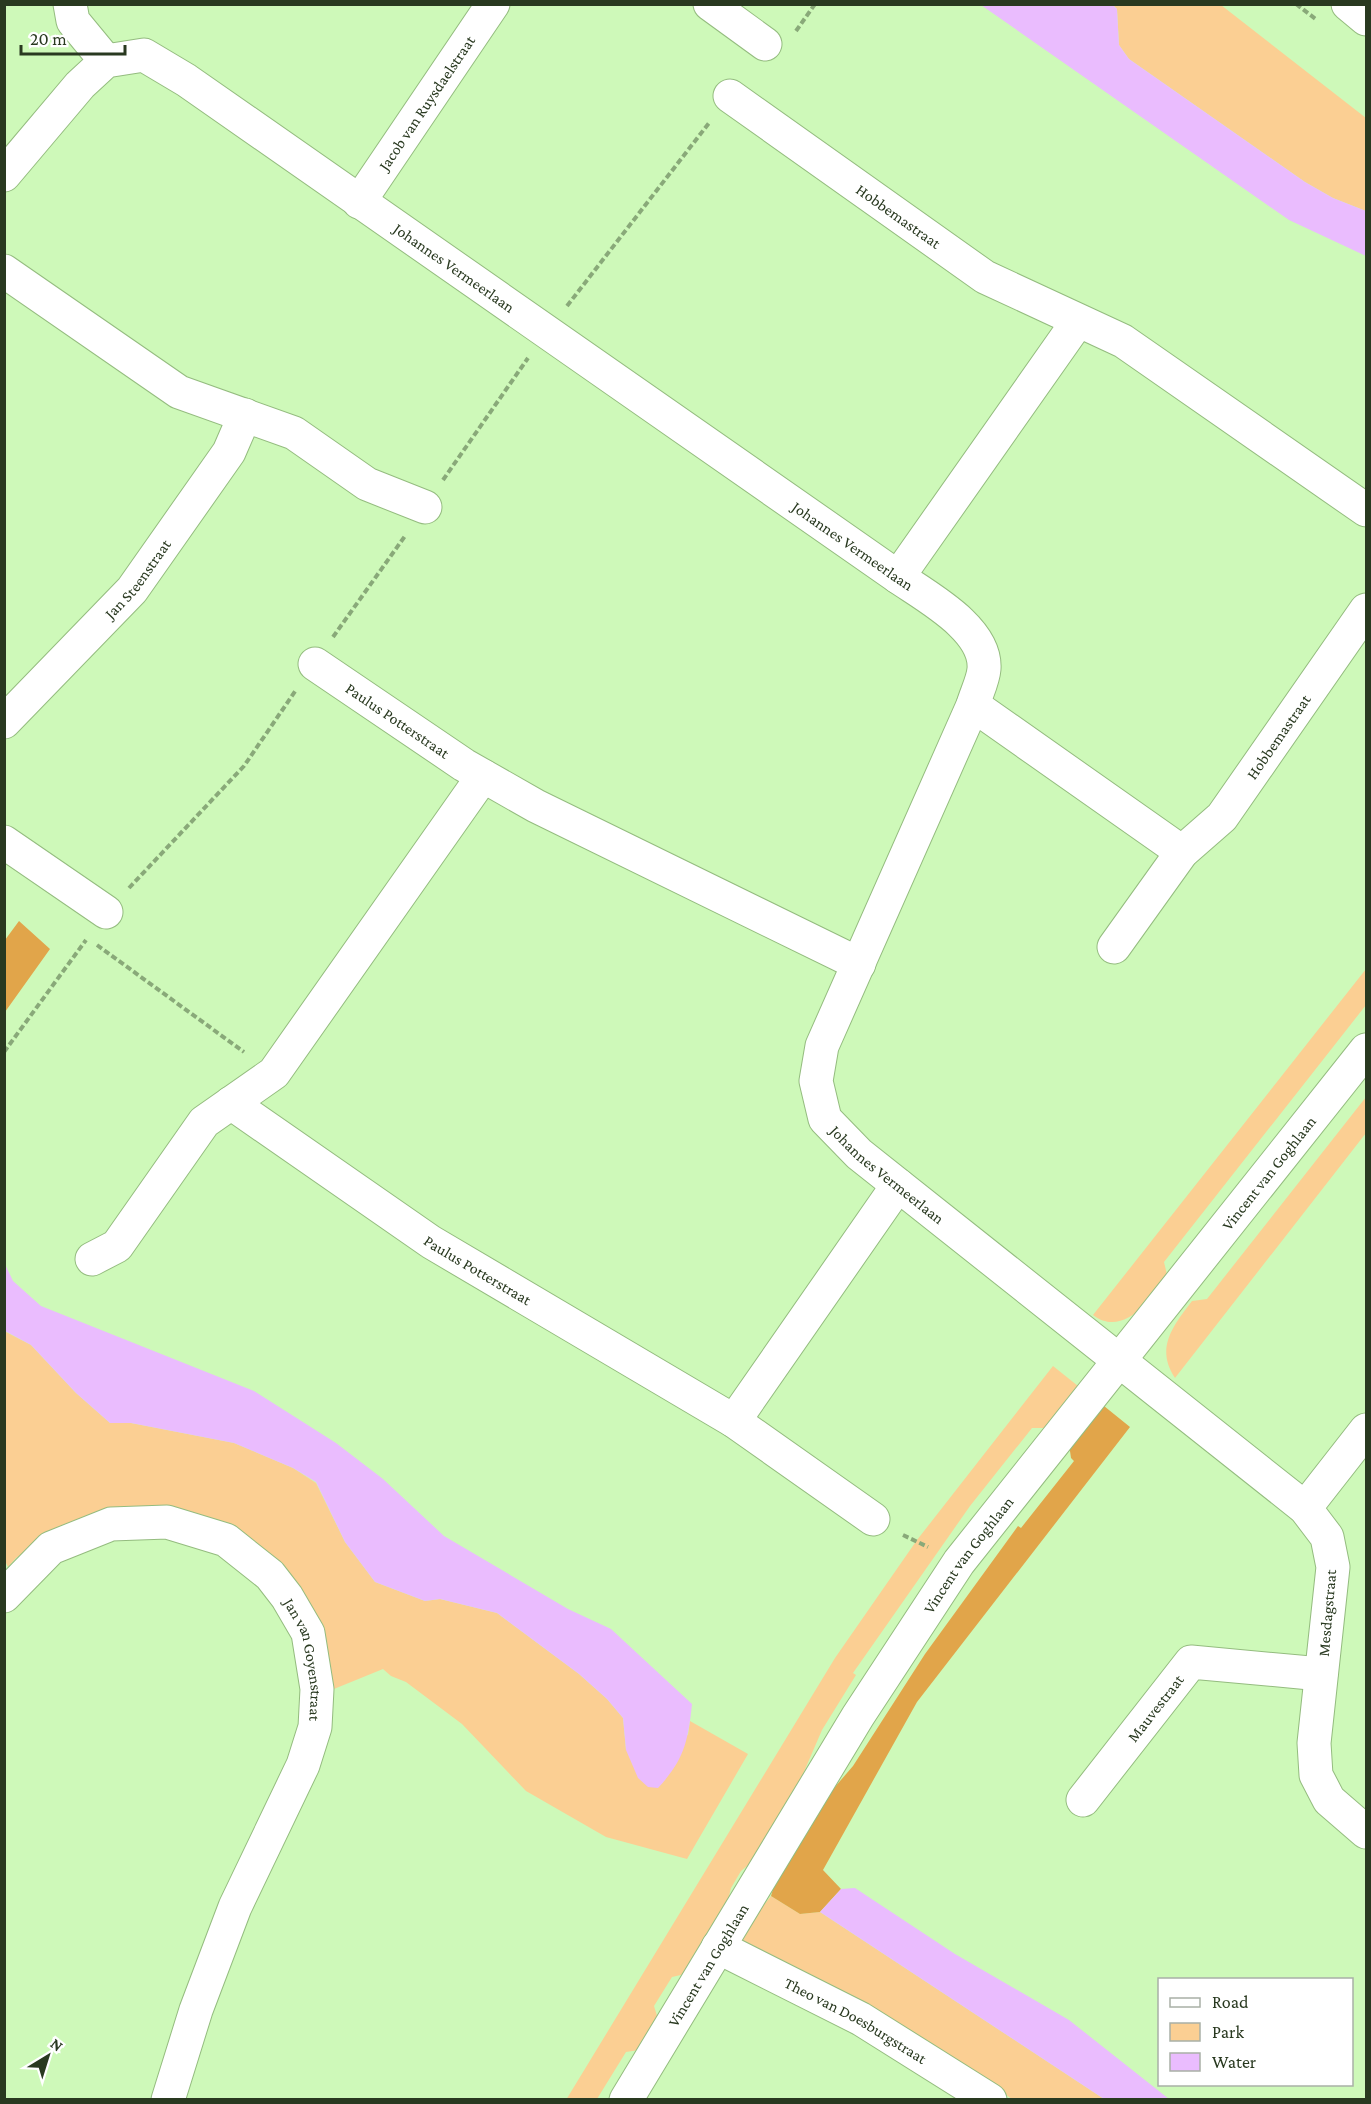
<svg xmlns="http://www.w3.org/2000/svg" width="1371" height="2104" font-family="'Crimson Pro',serif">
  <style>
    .green { fill: #fbcf93 }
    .forest { fill: #e1a54a }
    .water { fill: #eabcfe }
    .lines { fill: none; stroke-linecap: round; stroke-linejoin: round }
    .minor-casing { stroke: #94bc7f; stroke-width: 35 }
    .tertiary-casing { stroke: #94bc7f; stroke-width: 35 }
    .path { stroke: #89a979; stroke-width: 4; stroke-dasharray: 6 3; stroke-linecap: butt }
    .minor { stroke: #fff; stroke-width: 33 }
    .tertiary { stroke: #fff; stroke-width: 33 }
    .labels { text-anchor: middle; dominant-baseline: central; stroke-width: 6; stroke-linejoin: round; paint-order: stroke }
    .street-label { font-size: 16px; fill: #293920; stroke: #fff }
  </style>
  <rect width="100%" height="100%" fill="#cef9b9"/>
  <path class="green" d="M 1113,5 L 1221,5 L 1366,118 L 1366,211 L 1333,198 L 1305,182 L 1129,59 L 1119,45 L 1117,9 Z
    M 1366,969 L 1366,1005 L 1164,1262 L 1168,1279 C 1151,1299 1123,1338 1093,1315 Z
    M 1366,1097 L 1366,1133 L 1175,1378 C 1155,1348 1173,1326 1192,1301 L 1207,1299 Z
    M 4,1331 L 31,1345 L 76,1393 L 110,1423 L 131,1423 L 234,1443 L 293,1468 L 316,1483 L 345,1542 L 375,1582 L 425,1601 L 440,1599 L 497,1613 L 579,1674 L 607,1699 L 623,1718 L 626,1750 L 688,1735 L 690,1721 L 748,1754 L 687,1859 L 606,1837 L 526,1791 L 462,1724 L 406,1682 L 391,1676 L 383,1669 L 329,1691 L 252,1544 L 62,1526 L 16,1558 L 8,1567 L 4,1559 Z
    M 1053,1366 L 1078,1386 L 1049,1428 L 1032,1428 L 970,1506 L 853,1673 L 856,1675 L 822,1730 L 797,1788 L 753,1861 L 741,1871 L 731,1888 L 727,1904 L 685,1974 L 672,1977 L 654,2006 L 658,2019 L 639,2050 L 626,2052 L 597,2099 L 566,2100 L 835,1658 L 917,1540 Z
    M 771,1896 L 800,1914 L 820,1912 L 1104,2099 L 1012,2099 L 979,2077 L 743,1942 L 744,1930 Z"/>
  <path class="forest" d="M 19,921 L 50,949 L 5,1012 L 5,940 Z
    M 1104,1406 L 1130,1427 L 917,1702 L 823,1870 L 841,1889 L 820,1912 L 800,1914 L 771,1896 L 777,1876 L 822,1802 L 853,1766 L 925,1654 L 1018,1526 L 1021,1528 L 1074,1461 L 1071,1458 L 1069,1444 Z"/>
  <path class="water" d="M 981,5 L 1113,5 L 1117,9 L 1119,45 L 1129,59 L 1305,182 L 1333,198 L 1366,211 L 1366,256 L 1289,220 Z
    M 4,1262 L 13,1281 L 41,1306 L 254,1391 L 336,1443 L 383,1479 L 444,1536 L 568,1609 L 611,1629 L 692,1704 C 688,1742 684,1760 658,1788 L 648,1787 L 638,1778 L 626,1750 L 623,1718 L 607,1699 L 579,1674 L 497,1613 L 440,1599 L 425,1601 L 375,1582 L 345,1542 L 316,1482 L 293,1468 L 234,1443 L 131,1423 L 110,1423 L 76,1393 L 31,1345 L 5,1331 Z
    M 855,1888 L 955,1954 L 1069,2020 L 1169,2099 L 1104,2099 L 820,1912 L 841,1889 Z"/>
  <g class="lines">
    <defs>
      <g id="minor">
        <path d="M 70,4 L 73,21 L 106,61"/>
        <path d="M 710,4 L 765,44"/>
        <path id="s1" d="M 730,96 L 985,277 L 1123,341 L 1366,510"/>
        <path id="s2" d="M 4,175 L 80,85 L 106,61 L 144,55 L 186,80 L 898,577 C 927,597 987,629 984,669 C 983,681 976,694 973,705 L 822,1046 L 816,1081 L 825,1119 L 859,1154 L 1305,1508 L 1327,1537 L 1333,1567 L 1314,1743 L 1316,1775 L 1329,1800 L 1366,1832"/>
        <path id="s3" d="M 359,202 L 493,4"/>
        <path d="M 4,271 L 179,392 L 294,433 L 367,484 L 425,507"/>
        <path d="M 898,577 L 1078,321"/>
        <path id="s4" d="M 315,664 L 464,765 L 536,806 L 859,964"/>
        <path d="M 973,705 L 1182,852"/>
        <path id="s5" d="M 4,722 L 132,590 L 229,452 L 245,415"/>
        <path d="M 4,842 L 106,912"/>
        <path id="s6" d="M 1114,947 L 1182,852 L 1222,817 L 1366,610"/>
        <path id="s7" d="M 231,1103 L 431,1242 L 734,1421 L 873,1519"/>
        <path d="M 92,1259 L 117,1246 L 204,1122 L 274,1073 L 483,776"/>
        <path d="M 734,1421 L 898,1185"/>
        <path d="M 1305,1508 L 1366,1430"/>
        <path id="s8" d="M 4,1596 L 51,1548 L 111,1524 L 167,1522 L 226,1540 L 270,1575 L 287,1597 L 308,1633 L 317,1689 L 315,1727 L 303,1765 L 235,1907 L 196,2010 L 168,2100"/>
        <path id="s9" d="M 1083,1800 L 1191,1662 L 1321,1674"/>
        <path id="s10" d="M 718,1947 L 861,2019 L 990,2100"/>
        <path id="s11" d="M 626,2100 L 858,1716 L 959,1562 L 1366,1050"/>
      </g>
      <path id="tertiary" d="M 1348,4 L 1366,19"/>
    </defs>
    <use href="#minor" class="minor-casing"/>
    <use href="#tertiary" class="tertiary-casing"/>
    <path class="path" d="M 1296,4 L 1317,20
      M 796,31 L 815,4
      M 567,306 L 709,123
      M 443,480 L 528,358
      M 333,637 L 405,536
      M 129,888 L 244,766 L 296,690
      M 97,945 L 244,1052
      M 4,1052 L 86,940
      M 903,1535 L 928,1547"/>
    <use href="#minor" class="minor"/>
    <use href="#tertiary" class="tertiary"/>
  </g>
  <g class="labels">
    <g class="street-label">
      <text stroke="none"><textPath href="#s3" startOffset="120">Jacob van Ruysdaelstraat</textPath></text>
      <text stroke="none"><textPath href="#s1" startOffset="207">Hobbemastraat</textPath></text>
      <text stroke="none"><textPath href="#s2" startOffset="568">Johannes Vermeerlaan</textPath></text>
      <text stroke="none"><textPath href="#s2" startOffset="1054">Johannes Vermeerlaan</textPath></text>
      <text stroke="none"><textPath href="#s5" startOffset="196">Jan Steenstraat</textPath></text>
      <text stroke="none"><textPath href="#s4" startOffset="100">Paulus Potterstraat</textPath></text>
      <text stroke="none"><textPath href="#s6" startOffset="268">Hobbemastraat</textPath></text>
      <text stroke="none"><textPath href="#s11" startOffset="1130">Vincent van Goghlaan</textPath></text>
      <text stroke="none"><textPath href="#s2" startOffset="1809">Johannes Vermeerlaan</textPath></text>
      <text stroke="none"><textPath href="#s7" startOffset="298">Paulus Potterstraat</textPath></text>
      <text stroke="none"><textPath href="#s11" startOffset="644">Vincent van Goghlaan</textPath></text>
      <text transform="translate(1327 1613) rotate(-85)">Mesdagstraat</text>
      <text stroke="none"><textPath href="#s8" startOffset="400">Jan van Goyenstraat</textPath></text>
      <text stroke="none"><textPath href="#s9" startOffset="117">Mauvestraat</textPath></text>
      <text stroke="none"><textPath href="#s11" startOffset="158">Vincent van Goghlaan</textPath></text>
      <text stroke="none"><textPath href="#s10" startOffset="156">Theo van Doesburgstraat</textPath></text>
    </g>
  </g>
  <rect width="1371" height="2104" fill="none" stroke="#293920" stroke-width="12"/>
  <rect x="1158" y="1978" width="195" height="108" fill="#ffffff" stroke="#a9b0a6" stroke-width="1.5"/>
  <rect x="1170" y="1998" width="30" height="9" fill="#ffffff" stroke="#a9b0a6" stroke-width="1.5"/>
  <text x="1212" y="2008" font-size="18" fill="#293920">Road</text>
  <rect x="1170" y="2023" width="30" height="18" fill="#fbcf93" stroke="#a9b0a6" stroke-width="1.5"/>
  <text x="1212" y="2038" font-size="18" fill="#293920">Park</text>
  <rect x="1170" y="2053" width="30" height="18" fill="#eabcfe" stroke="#a9b0a6" stroke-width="1.5"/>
  <text x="1212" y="2068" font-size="18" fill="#293920">Water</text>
  <g transform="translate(48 2056) rotate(38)" stroke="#ffffff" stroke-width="4.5" paint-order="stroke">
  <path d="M0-4.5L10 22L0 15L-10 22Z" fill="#293920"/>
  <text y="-9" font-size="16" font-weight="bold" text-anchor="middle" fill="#293920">N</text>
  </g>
  <path d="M21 45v9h104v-9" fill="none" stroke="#293920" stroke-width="3"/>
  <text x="30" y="45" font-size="18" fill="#293920" stroke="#ffffff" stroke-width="4.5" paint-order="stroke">20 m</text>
</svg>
